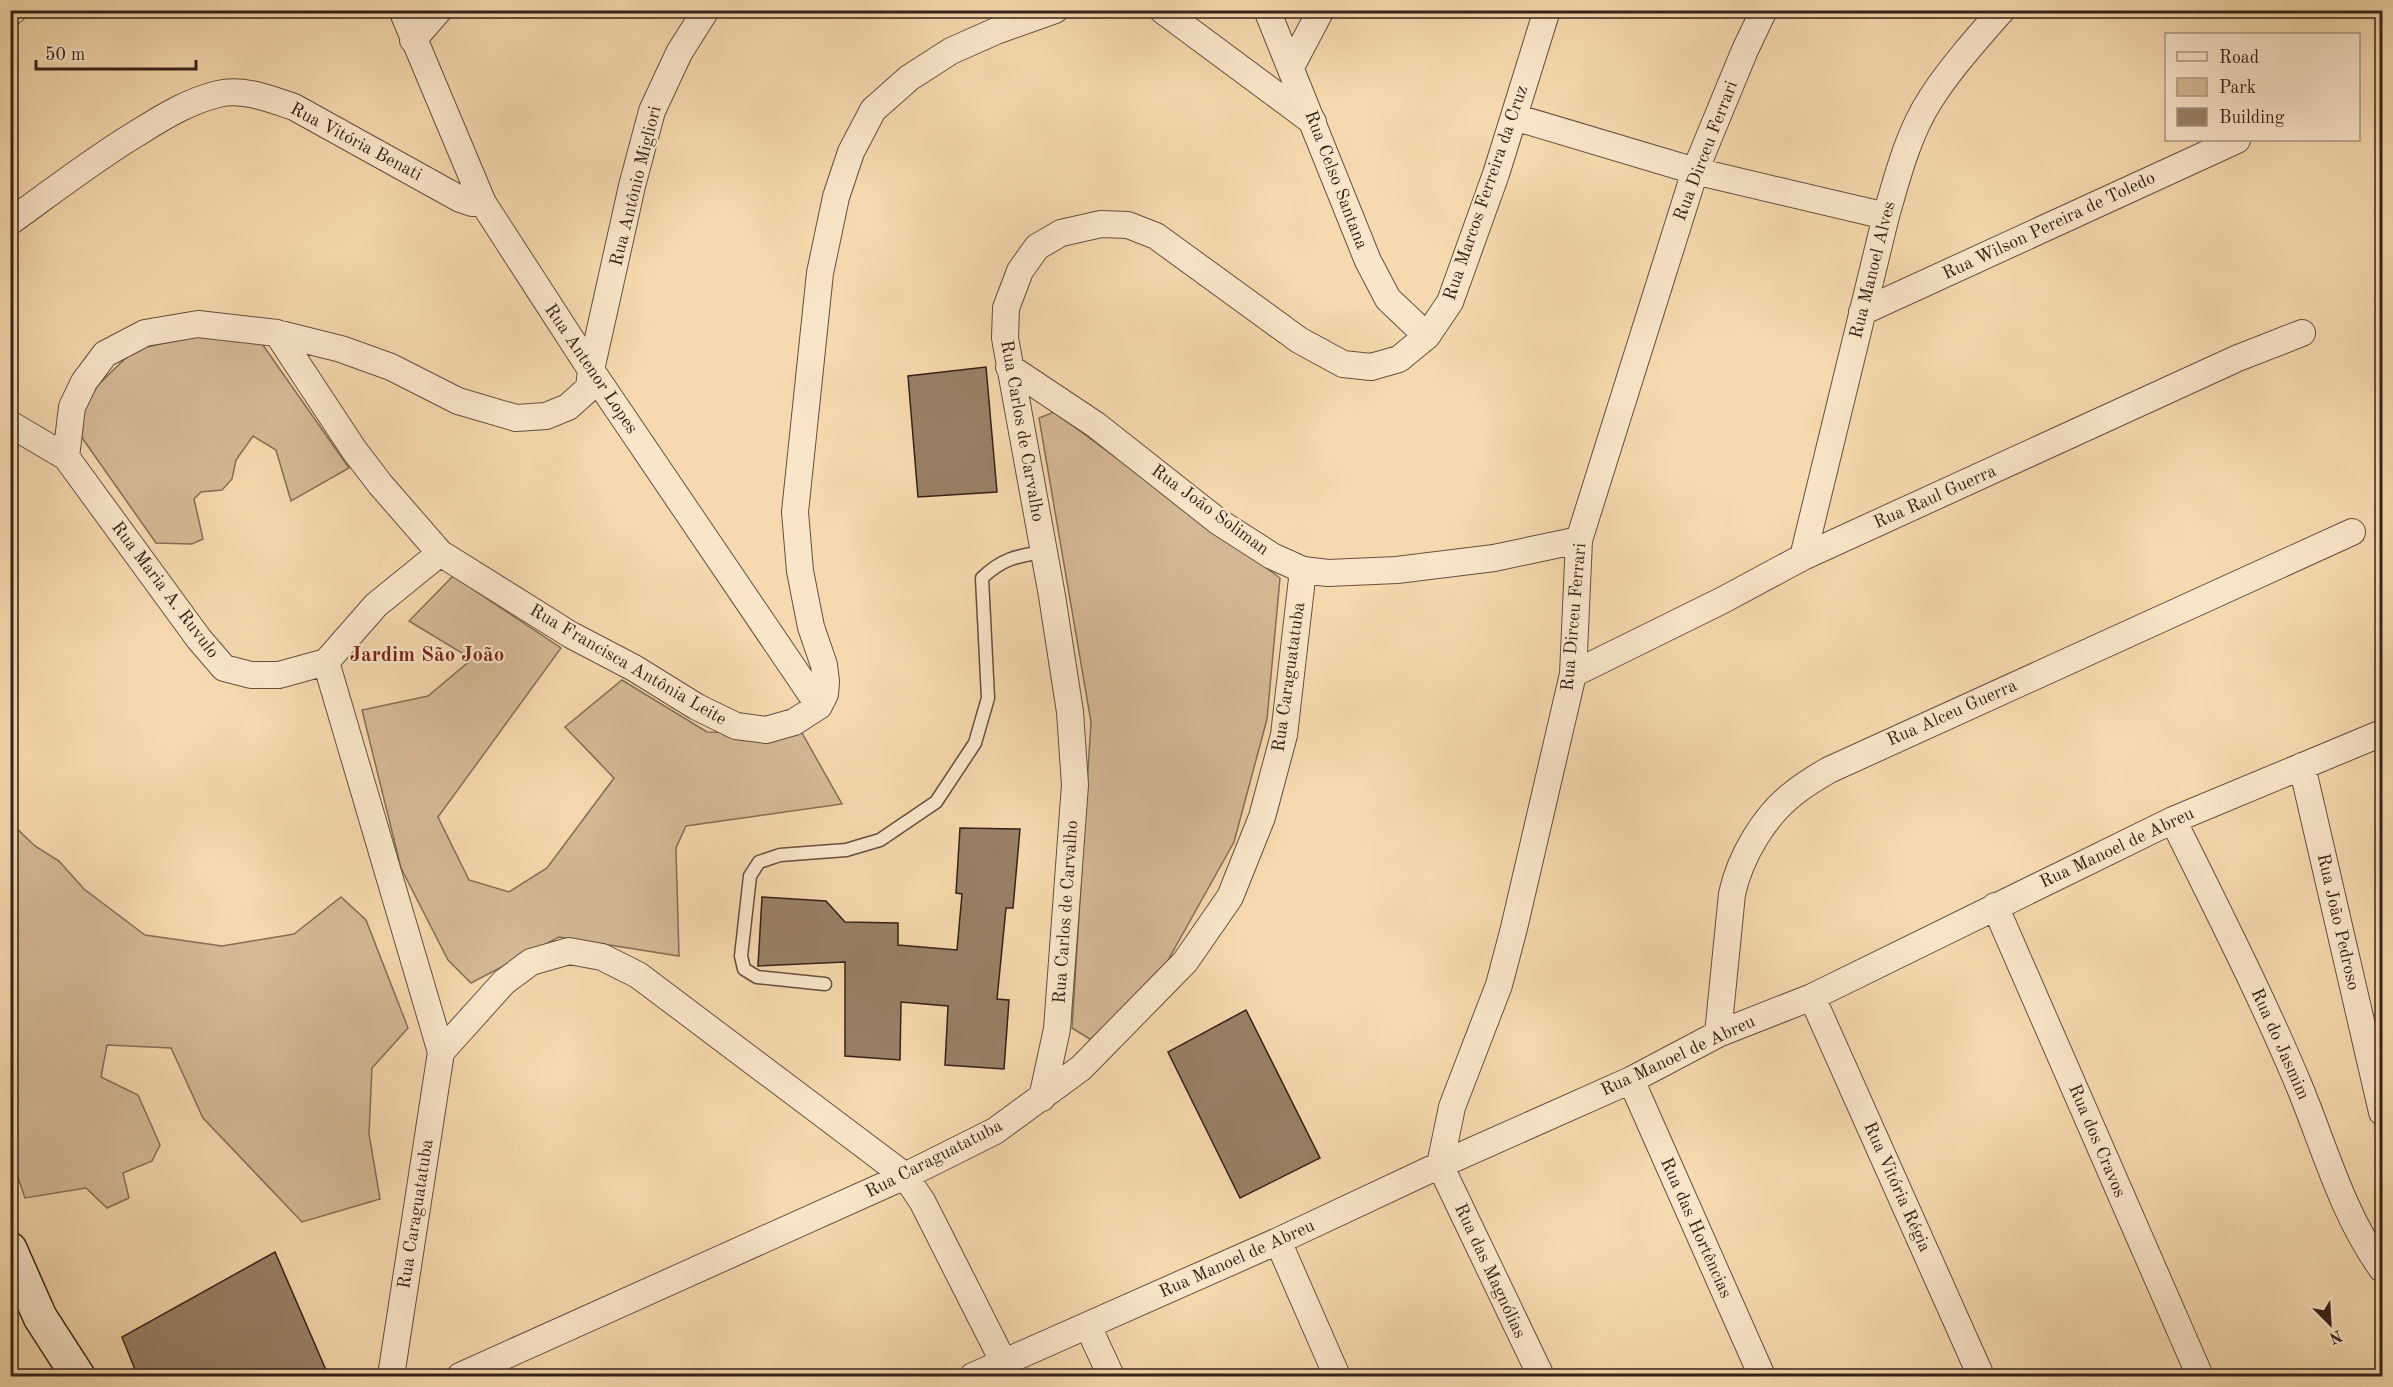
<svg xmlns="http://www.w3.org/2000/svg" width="2393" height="1387" font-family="'Old Standard TT',serif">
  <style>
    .green { fill: #d5ba95; stroke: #846e57; stroke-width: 1.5 }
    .building { fill: #998166; stroke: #342219; stroke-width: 1.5 }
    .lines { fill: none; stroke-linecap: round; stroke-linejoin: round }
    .lane-casing { stroke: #64503e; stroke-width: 15 }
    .street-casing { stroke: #64503e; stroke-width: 28 }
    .secondary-casing { stroke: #342219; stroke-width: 36 }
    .lane { stroke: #f9e6ca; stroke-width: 12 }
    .street { stroke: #f9e6ca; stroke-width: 26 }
    .secondary { stroke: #f9e6ca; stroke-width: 33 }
    .labels { text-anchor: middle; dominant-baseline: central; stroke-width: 4.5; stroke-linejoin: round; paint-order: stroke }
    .street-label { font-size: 18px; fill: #342219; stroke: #f9e6ca }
    .quarter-label { font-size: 21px; font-weight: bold; fill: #7a1f14; stroke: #f9e6ca }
  </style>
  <rect width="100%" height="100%" fill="#f6d9ae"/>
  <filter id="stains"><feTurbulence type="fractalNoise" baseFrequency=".00333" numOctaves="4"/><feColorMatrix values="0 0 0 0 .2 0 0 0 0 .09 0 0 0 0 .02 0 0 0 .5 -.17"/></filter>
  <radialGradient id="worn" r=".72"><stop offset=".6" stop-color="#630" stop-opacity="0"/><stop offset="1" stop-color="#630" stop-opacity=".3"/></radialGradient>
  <path class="green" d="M 200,335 L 258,338 L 349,468 L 291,501 L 276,450 L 253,436 L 236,460 L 232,479 L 222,490 L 201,492 L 194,499 L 203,539 L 192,544 L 156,543 L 78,432 L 80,420 L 97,386 L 134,350 Z
    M 1054,412 L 1280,578 L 1267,719 L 1234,842 L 1167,962 L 1093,1041 L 1072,1028 L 1091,722 L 1039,418 Z
    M 453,576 L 561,648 L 438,817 L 469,880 L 509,892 L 547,868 L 614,778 L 565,727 L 622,680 L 707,732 L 802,733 L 842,804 L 686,826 L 676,848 L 679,956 L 559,937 L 471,983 L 448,960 L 401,868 L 362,710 L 428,696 L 472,659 L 409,621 Z
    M 11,823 L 35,846 L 59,861 L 84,889 L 145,935 L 222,946 L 294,934 L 341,897 L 366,920 L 408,1028 L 372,1068 L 369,1134 L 380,1199 L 302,1222 L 203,1118 L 171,1048 L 107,1045 L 101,1077 L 138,1095 L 160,1145 L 152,1161 L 123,1173 L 129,1198 L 107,1208 L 86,1188 L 25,1198 L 10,1154 Z"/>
  <path class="building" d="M 986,367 L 997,492 L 918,497 L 908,376 Z
    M 960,828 L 1020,829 L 1013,908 L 1006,908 L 997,999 L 1009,1000 L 1004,1069 L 945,1065 L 948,1006 L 901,1002 L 900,1060 L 845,1056 L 845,962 L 758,966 L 762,897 L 826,901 L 845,922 L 898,923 L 898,945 L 957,950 L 962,894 L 956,893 Z
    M 1246,1010 L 1320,1158 L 1240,1198 L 1168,1052 Z
    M 275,1252 L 329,1377 L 138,1377 L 122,1337 Z"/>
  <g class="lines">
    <defs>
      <path id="lane" d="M 825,984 L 757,977 L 744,969 L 741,956 L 750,876 L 759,862 L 780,855 L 846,850 L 880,840 L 936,802 L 975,743 L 988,698 L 982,578 C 1002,559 1016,556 1043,552"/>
      <path id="street" d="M 402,10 L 483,203 L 591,370 L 819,706
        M 1162,10 L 1313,122
        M 1267,10 L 1368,261 L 1388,299 L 1427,336
        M 10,13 L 14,10
        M 413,40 L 439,10
        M 1291,67 L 1321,10
        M 1514,117 L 1695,171 L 1886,216
        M 10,222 C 53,191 94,159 139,132 C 163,117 189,101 218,94 C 243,88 270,99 294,107 L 460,199 L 472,203 L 483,203
        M 1862,312 L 2237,140
        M 277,333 L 354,450 L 380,484 L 440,553
        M 1009,367 L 1096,425 L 1219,522 L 1272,556 L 1303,570 L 1328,573 L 1397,570 L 1494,558 L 1579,540
        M 10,424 L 66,457 L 199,639 L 224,668 L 251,675 L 279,675 L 326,662
        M 66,457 L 72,407 L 84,382 L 105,354 L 145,333 L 198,324 L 277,333 L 341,349 L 391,367 L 458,401 L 516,418 L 546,416 L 568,407 L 589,388 L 591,370 L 632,186 L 652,111 L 679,53 L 706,10
        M 1803,557 L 1886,216 C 1897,178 1908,134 1930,100 C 1948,71 1979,36 2002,10
        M 1573,674 L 1723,600 L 1803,557 L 2238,358 L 2302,333
        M 2302,766 L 2382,1112
        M 2173,820 C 2217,909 2262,997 2300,1088 C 2325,1149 2343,1215 2382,1269
        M 1995,906 L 2200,1376
        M 1812,997 L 1981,1376
        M 1718,1034 L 1732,894 C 1740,857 1764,816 1794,793 C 1805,784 1817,777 1829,770 L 2352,532
        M 441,1052 L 504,982 L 531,962 L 569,951 L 602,957 L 638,975 L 905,1176 L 922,1201 L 1004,1363
        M 1631,1080 L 1762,1376
        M 1042,1098 L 1057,1029 L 1075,785 L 1070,712 L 1052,596 L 1005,338 L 1006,308 L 1020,271 L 1037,247 L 1061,233 L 1101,224 L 1128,225 L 1156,236 L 1299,340 L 1343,364 L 1371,367 L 1399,359 L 1427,336 L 1450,302 L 1496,174 L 1547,10
        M 1278,1241 L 1337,1376
        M 1088,1326 L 1111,1376
        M 391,1376 L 441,1052 L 326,662 L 376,605 L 440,553 L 571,635 L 634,668 L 697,707 L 736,726 L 766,730 L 794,722 L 819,706 L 825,694 L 826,682 L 824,665 L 811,627 L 800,571 L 795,512 L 820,273 L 836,197 L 851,152 L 873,110 L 909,78 L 951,51 L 996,31 L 1055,10
        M 460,1376 L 905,1176 L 995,1131 L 1081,1068 L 1185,962 L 1230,897 L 1262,817 L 1284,735 L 1303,570
        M 973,1376 L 1278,1241 L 1440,1165 L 1631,1080 L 1718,1034 L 1812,997 L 2173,820 L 2382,733
        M 1541,1376 L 1440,1165 L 1452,1107 L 1499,985 L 1514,928 L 1573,674 L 1579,540 L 1695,171 L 1745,50 L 1764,10"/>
      <path id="secondary" d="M 10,1249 L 40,1317 L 78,1376"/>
    </defs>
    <use href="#lane" class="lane-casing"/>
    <use href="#street" class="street-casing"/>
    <use href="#secondary" class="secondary-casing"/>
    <use href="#lane" class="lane"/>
    <use href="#street" class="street"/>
    <use href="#secondary" class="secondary"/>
  </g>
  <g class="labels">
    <g class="street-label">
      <text transform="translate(356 142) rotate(28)">Rua Vitória Benati</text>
      <text transform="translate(1706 151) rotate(-69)">Rua Dirceu Ferrari</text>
      <text transform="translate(1336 180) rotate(69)">Rua Celso Santana</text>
      <text transform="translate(636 186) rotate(-76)">Rua Antônio Migliori</text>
      <text transform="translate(1486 193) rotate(-71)">Rua Marcos Ferreira da Cruz</text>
      <text transform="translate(2049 226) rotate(-25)">Rua Wilson Pereira de Toledo</text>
      <text transform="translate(1873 270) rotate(-76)">Rua Manoel Alves</text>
      <text transform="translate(591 369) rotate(56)">Rua Antenor Lopes</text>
      <text transform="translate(1022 431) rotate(80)">Rua Carlos de Carvalho</text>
      <text transform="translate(1935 497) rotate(-24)">Rua Raul Guerra</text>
      <text transform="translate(1210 510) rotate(36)">Rua João Soliman</text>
      <text transform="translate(165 590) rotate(53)">Rua Maria A. Ruvulo</text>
      <text transform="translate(1574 617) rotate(-85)">Rua Dirceu Ferrari</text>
      <text transform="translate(628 665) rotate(30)">Rua Francisca Antônia Leite</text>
      <text transform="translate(1289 677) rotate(-82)">Rua Caraguatatuba</text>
      <text transform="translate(1952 713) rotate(-24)">Rua Alceu Guerra</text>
      <text transform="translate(2117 848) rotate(-25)">Rua Manoel de Abreu</text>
      <text transform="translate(1066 912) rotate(-86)">Rua Carlos de Carvalho</text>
      <text transform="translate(2338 922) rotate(77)">Rua João Pedroso</text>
      <text transform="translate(2280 1044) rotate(66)">Rua do Jasmim</text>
      <text transform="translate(1678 1056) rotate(-25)">Rua Manoel de Abreu</text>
      <text transform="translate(2097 1141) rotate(67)">Rua dos Cravos</text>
      <text transform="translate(934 1159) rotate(-27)">Rua Caraguatatuba</text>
      <text transform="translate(1897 1187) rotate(66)">Rua Vitória Régia</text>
      <text transform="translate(416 1214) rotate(-81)">Rua Caraguatatuba</text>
      <text transform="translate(1696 1228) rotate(66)">Rua das Hortências</text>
      <text transform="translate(1237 1259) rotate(-24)">Rua Manoel de Abreu</text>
      <text transform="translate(1490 1271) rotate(65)">Rua das Magnólias</text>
    </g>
    <g class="quarter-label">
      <text x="427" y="655">Jardim São João</text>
    </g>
  </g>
  <rect width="2393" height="1387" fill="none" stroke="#f6d9ae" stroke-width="36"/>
  <rect x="12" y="12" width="2369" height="1363" fill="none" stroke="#342219" stroke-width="3"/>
  <rect x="18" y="18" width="2357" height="1351" fill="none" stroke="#342219" stroke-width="1.5"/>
  <rect x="2165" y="33" width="195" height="108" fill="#f9e6ca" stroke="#aa9883" stroke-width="1.5"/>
  <rect x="2177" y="52" width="30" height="9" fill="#f9e6ca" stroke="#aa9883" stroke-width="1.5"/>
  <text x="2219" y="63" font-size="18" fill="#342219">Road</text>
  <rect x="2177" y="78" width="30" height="18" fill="#d5ba95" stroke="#aa9883" stroke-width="1.5"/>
  <text x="2219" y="93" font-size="18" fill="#342219">Park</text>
  <rect x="2177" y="108" width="30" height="18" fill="#998166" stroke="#aa9883" stroke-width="1.5"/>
  <text x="2219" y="123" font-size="18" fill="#342219">Building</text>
  <g transform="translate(2330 1324) rotate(156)" stroke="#f9e6ca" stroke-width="4.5" paint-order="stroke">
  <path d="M0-4.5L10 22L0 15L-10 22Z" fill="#342219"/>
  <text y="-9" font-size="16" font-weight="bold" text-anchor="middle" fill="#342219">N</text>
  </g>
  <path d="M36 60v9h160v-9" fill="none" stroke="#342219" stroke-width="3"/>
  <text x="45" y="60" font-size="18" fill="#342219" stroke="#f9e6ca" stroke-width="4.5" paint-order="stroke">50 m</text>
  <rect width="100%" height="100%" filter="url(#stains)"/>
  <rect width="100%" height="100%" fill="url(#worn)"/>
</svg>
